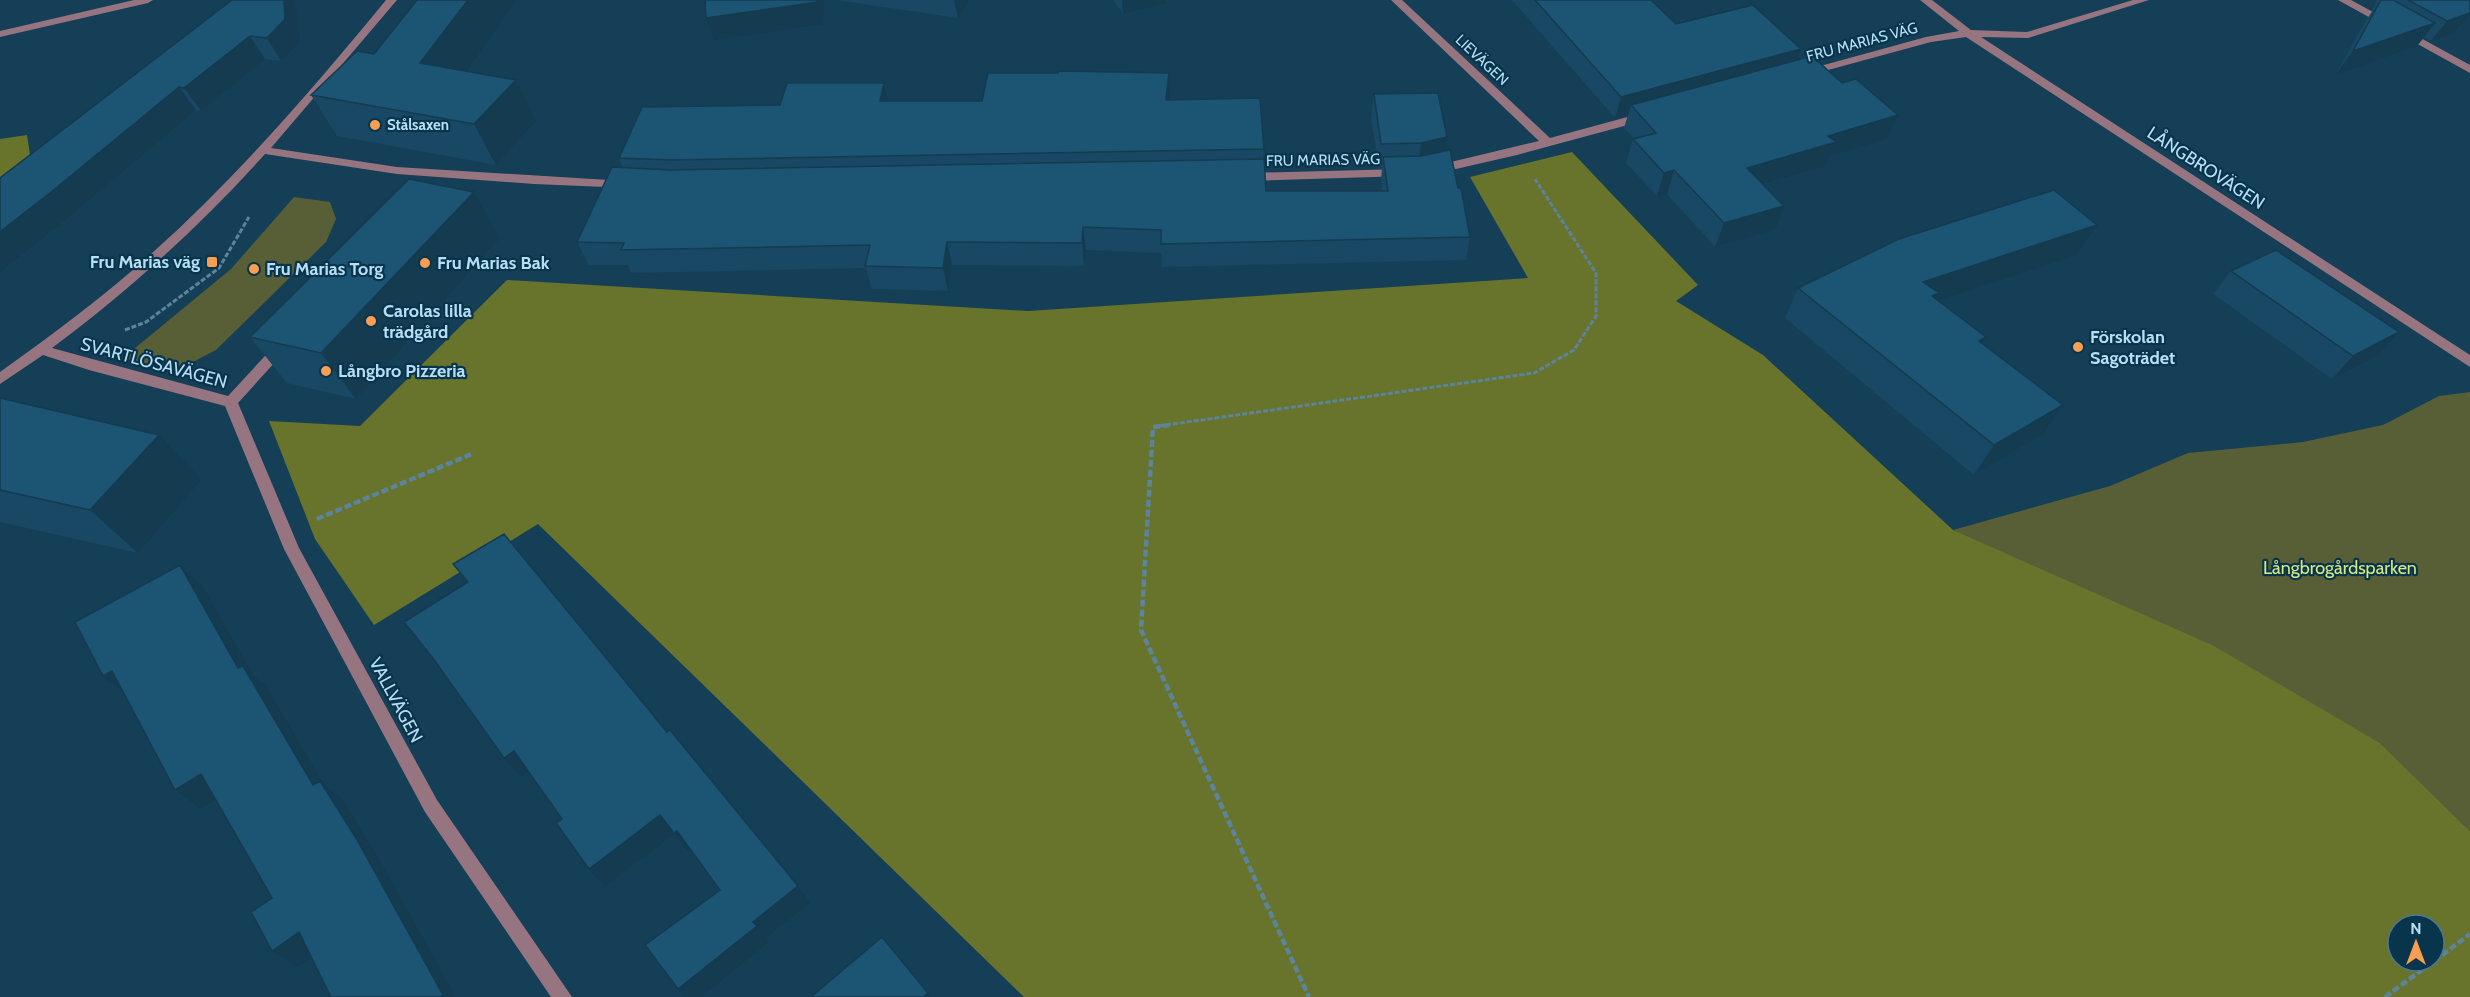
<svg xmlns="http://www.w3.org/2000/svg" width="2470" height="997" font-family="Cabin,sans-serif">
  <style>
    .green { fill: #585f37 }
    .forest { fill: #68732c; fill-rule: evenodd }
    .lines { fill: none; stroke-linecap: round; stroke-linejoin: round }
    .path-far1 { stroke: #5c849d; stroke-width: 3; stroke-dasharray: 5 2; stroke-linecap: butt }
    .path { stroke: #5c849d; stroke-width: 4.5; stroke-dasharray: 7 3; stroke-linecap: butt }
    .minor { fill: #977580; fill-rule: evenodd }
    .wall { fill: #184863 }
    .shaded-wall { fill: #143b50 }
    .building { fill: #1c5473; stroke: #143b50; stroke-width: 1.5 }
    .poi-dot { fill: #fc9e52; stroke: #08354c; stroke-width: 2 }
    .labels { text-anchor: middle; dominant-baseline: central; stroke-width: 4.5; stroke-linejoin: round; paint-order: stroke }
    .far-street-label { font-size: 15px; fill: #b8ddf6; stroke: #08354c }
    .far-poi-label { font-size: 15px; font-weight: bold; fill: #b8ddf6; stroke: #08354c; text-anchor: start }
    .street-label { font-size: 18px; fill: #b8ddf6; stroke: #08354c }
    .poi-label { font-size: 18px; font-weight: bold; fill: #b8ddf6; stroke: #08354c; text-anchor: start }
    .park-label { font-size: 18px; fill: #d8e985; stroke: #08354c }
  </style>
  <rect width="100%" height="100%" fill="#153f57"/>
  <path class="green" d="M 294,197 L 330,202 L 336,219 L 326,242 L 216,350 L 183,367 L 148,365 L 123,358 L 231,269 Z
    M 2470,392 L 2470,831 L 2380,743 L 1953,530 L 2110,486 L 2188,453 L 2303,442 L 2383,425 L 2439,396 Z"/>
  <path class="forest" d="M 27,135 L 32,168 L 0,206 L 0,139 Z
    M 1572,152 L 1698,285 L 1676,301 L 1763,355 L 1953,530 L 2214,646 L 2380,743 L 2470,831 L 2470,997 L 1024,997 L 538,524 L 374,625 L 315,539 L 269,421 L 360,426 L 507,280 L 1028,311 L 1528,278 L 1470,177 ZM 2398,925 L 2434,925 L 2434,961 L 2398,961 Z"/>
  <g class="lines">
    <path class="path-far1" d="M 125,330 L 146,322 L 219,268 L 249,217
      M 1159,426 L 1534,373 L 1574,350 L 1596,316 L 1596,273 L 1535,179"/>
    <path class="path" d="M 1170,425 L 1153,427 L 1141,630 L 1309,997
      M 317,519 L 474,453
      M 2434,961 L 2470,934
      M 2385,997 L 2434,961"/>
    <path class="minor" d="M 134,0 L 153,0 L 148,3 L 0,37 L 0,31 Z
      M 386,0 L 397,0 L 271,148 L 397,167 L 625,181 L 629,182 L 629,188 L 534,184 L 397,174 L 265,154 C 200,226 130,290 52,348 L 228,396 L 276,344 L 286,344 L 288,347 L 286,350 L 238,403 L 299,548 L 437,800 L 572,997 L 551,997 L 425,812 L 284,549 L 225,406 L 89,370 L 43,355 L 0,384 L 0,372 C 52,335 103,297 151,254 C 237,177 313,89 386,0 Z
      M 1391,0 L 1402,0 L 1550,138 L 1646,112 L 1652,116 L 1650,119 L 1517,155 L 1434,174 L 1430,173 L 1430,167 L 1539,141 Z
      M 1920,0 L 1932,0 L 1971,30 L 2027,32 L 2133,0 L 2149,0 L 2028,38 L 1981,37 L 2470,355 L 2470,367 L 1966,37 L 1931,42 L 1806,76 L 1800,73 L 1802,71 L 1926,37 L 1959,31 Z
      M 2338,0 L 2351,0 L 2470,65 L 2470,73 Z
      M 1402,169 L 1408,173 L 1406,176 L 1246,181 L 1240,177 L 1246,173 Z"/>
  </g>
  <path class="wall" d="M 232,0 L 295,0 L 300,42 L 281,61 L 265,59 L 201,111 L 196,110 L 76,211 Z
    M 417,0 L 517,0 L 466,71 L 516,80 L 536,121 L 496,165 L 337,136 L 311,95 L 374,54 Z
    M 836,0 L 970,0 L 958,18 Z
    M 1113,0 L 1166,0 L 1167,3 L 1123,14 Z
    M 1512,0 L 1651,0 L 1676,24 L 1801,49 L 1797,60 L 1887,139 L 1830,156 L 1826,166 L 1763,184 L 1775,230 L 1715,247 L 1667,194 L 1657,196 L 1626,163 L 1633,139 L 1634,139 L 1624,128 L 1628,115 L 1615,118 Z
    M 2377,0 L 2470,0 L 2470,14 L 2454,33 L 2431,41 L 2424,37 L 2417,46 L 2335,75 L 2367,19 L 2373,10 L 2372,9 Z
    M 1169,73 L 1170,93 L 1169,100 L 1264,149 L 1263,159 L 1266,191 L 1382,191 L 1381,180 L 1382,167 L 1379,167 L 1371,118 L 1374,94 L 1447,137 L 1445,151 L 1458,188 L 1470,237 L 1466,260 L 1162,267 L 1161,253 L 1086,250 L 1084,266 L 952,265 L 948,291 L 872,289 L 866,268 L 631,273 L 628,265 L 589,265 L 577,242 L 623,168 L 619,158 L 780,105 L 889,101 L 982,101 Z
    M 474,192 L 500,238 L 356,399 L 287,383 L 250,337 Z
    M 2077,255 L 1939,301 L 1986,337 L 1982,344 L 2042,435 L 1974,475 L 1785,318 L 1798,288 Z
    M 2231,271 L 2377,356 L 2332,379 L 2213,294 Z
    M 0,398 L 159,435 L 202,479 L 138,553 L 0,522 Z"/>
  <path class="shaded-wall" d="M 284,0 L 295,0 L 300,42 L 281,61 L 267,38 Z
    M 468,0 L 517,0 L 443,104 L 420,63 Z
    M 817,0 L 824,0 L 823,24 L 714,40 L 706,18 Z
    M 954,0 L 970,0 L 958,18 Z
    M 1122,0 L 1166,0 L 1167,3 L 1123,14 Z
    M 2470,14 L 2454,33 L 2431,41 L 2447,21 Z
    M 2435,23 L 2417,46 L 2335,75 L 2353,51 Z
    M 250,36 L 265,59 L 201,111 L 184,88 Z
    M 1801,49 L 1793,70 L 1631,105 L 1628,115 L 1615,118 L 1621,97 Z
    M 1169,73 L 1170,93 L 1167,121 L 1166,100 Z
    M 516,80 L 536,121 L 496,165 L 474,124 Z
    M 884,83 L 889,104 L 880,101 Z
    M 179,87 L 196,110 L 76,211 L 0,272 L 0,232 Z
    M 1898,115 L 1887,139 L 1830,156 L 1826,166 L 1738,191 L 1747,168 L 1828,136 Z
    M 1447,137 L 1444,161 L 1418,167 L 1421,143 Z
    M 1674,170 L 1667,194 L 1657,196 L 1664,173 Z
    M 474,192 L 500,238 L 356,399 L 321,353 Z
    M 1784,206 L 1775,230 L 1715,247 L 1724,223 Z
    M 2097,225 L 2077,255 L 1933,303 L 1923,282 Z
    M 1083,227 L 1086,250 L 1084,266 L 1082,243 Z
    M 947,242 L 952,265 L 948,291 L 943,268 Z
    M 2399,332 L 2377,356 L 2332,379 L 2353,356 Z
    M 1986,337 L 1968,367 L 1979,341 Z
    M 2063,405 L 2042,435 L 1974,475 L 1994,445 Z
    M 159,435 L 202,479 L 138,553 L 90,510 Z
    M 180,565 L 203,587 L 253,675 L 266,686 L 324,785 L 342,799 L 377,856 L 456,997 L 440,997 L 313,785 L 238,668 Z
    M 112,671 L 129,696 L 103,676 Z
    M 514,751 L 531,770 L 521,777 L 504,758 Z
    M 201,774 L 226,793 L 201,809 L 175,790 Z
    M 660,815 L 677,831 L 690,849 L 688,851 L 674,834 L 605,886 L 589,869 Z
    M 798,886 L 810,903 L 765,938 L 769,942 L 701,997 L 685,997 L 678,989 L 753,922 Z
    M 299,932 L 323,949 L 297,967 L 272,951 Z
    M 928,993 L 930,997 L 923,997 Z"/>
  <path class="building" d="M 232,0 L 284,0 L 285,19 L 267,38 L 250,36 L 184,88 L 179,87 L 56,188 L 0,232 L 0,178 Z
    M 417,0 L 468,0 L 420,63 L 516,80 L 474,124 L 311,95 L 357,51 L 374,54 Z
    M 705,0 L 817,0 L 817,2 L 706,18 Z
    M 1535,0 L 1651,0 L 1676,24 L 1753,5 L 1801,49 L 1621,97 Z
    M 2381,0 L 2393,0 L 2435,23 L 2353,51 Z
    M 2408,0 L 2470,0 L 2470,13 L 2447,21 Z
    M 1812,56 L 1842,83 L 1856,79 L 1898,115 L 1828,136 L 1836,142 L 1747,168 L 1784,206 L 1724,223 L 1674,170 L 1664,173 L 1633,139 L 1656,133 L 1631,105 Z
    M 1059,71 L 1169,73 L 1166,100 L 1260,98 L 1264,149 L 672,160 L 619,158 L 642,107 L 780,105 L 787,83 L 884,83 L 880,101 L 982,101 L 988,73 L 1058,73 Z
    M 1438,93 L 1447,137 L 1421,143 L 1381,144 L 1374,94 Z
    M 1450,150 L 1458,188 L 1461,188 L 1470,237 L 1161,244 L 1161,230 L 1083,227 L 1082,243 L 947,242 L 943,268 L 865,266 L 870,245 L 621,250 L 624,243 L 577,242 L 612,167 L 671,170 L 1264,159 L 1266,191 L 1388,191 L 1383,157 L 1421,156 Z
    M 409,179 L 474,192 L 321,353 L 250,337 Z
    M 2054,190 L 2097,225 L 1923,282 L 1939,293 L 1932,296 L 1986,337 L 1979,341 L 2063,405 L 1994,445 L 1798,288 L 1899,239 Z
    M 2276,250 L 2399,332 L 2353,356 L 2231,271 Z
    M 0,398 L 159,435 L 90,510 L 0,490 Z
    M 504,534 L 667,732 L 670,730 L 798,886 L 753,922 L 757,926 L 678,989 L 645,945 L 720,890 L 677,831 L 674,833 L 660,815 L 589,869 L 556,823 L 562,819 L 514,751 L 504,758 L 432,657 L 404,622 L 468,582 L 453,564 Z
    M 180,565 L 238,668 L 243,666 L 313,785 L 320,781 L 356,838 L 443,995 L 440,997 L 331,997 L 299,932 L 272,951 L 251,912 L 272,898 L 201,774 L 175,790 L 112,671 L 103,676 L 75,622 Z
    M 882,937 L 928,993 L 923,997 L 811,997 Z"/>
  <g class="poi-dot">
    <circle cx="375" cy="125" r="6"/>
    <rect x="206" y="256" width="12" height="12" rx="3"/>
    <circle cx="425" cy="263" r="6"/>
    <circle cx="254" cy="269" r="6"/>
    <circle cx="371" cy="321" r="6"/>
    <circle cx="2078" cy="347" r="6"/>
    <circle cx="326" cy="371" r="6"/>
  </g>
  <g class="labels">
    <g class="far-street-label">
      <text transform="translate(1862 42) rotate(-15)">FRU MARIAS VÄG</text>
      <text transform="translate(1482 60) rotate(43)">LIEVÄGEN</text>
      <text transform="translate(1323 160) rotate(-1)">FRU MARIAS VÄG</text>
    </g>
    <g class="far-poi-label">
      <text x="387" y="125">Stålsaxen</text>
    </g>
    <g class="street-label">
      <text transform="translate(2206 168) rotate(33)">LÅNGBROVÄGEN</text>
      <text transform="translate(154 363) rotate(15)">SVARTLÖSAVÄGEN</text>
      <text transform="translate(396 700) rotate(62)">VALLVÄGEN</text>
    </g>
    <g class="poi-label">
      <text x="200" y="262" text-anchor="end">Fru Marias väg</text>
      <text x="437" y="263">Fru Marias Bak</text>
      <text x="266" y="269">Fru Marias Torg</text>
      <text x="383" y="311">Carolas lilla<tspan x="383" dy="21">trädgård</tspan></text>
      <text x="2090" y="337">Förskolan<tspan x="2090" dy="21">Sagoträdet</tspan></text>
      <text x="338" y="371">Långbro Pizzeria</text>
    </g>
    <g class="park-label">
      <text x="2340" y="568">Långbrogårdsparken</text>
    </g>
  </g>
  <g transform="translate(2416 943)"><circle r="28" fill="#08354c" stroke="#4e7890" stroke-width="1.5"/>
  <path d="M0-4.5L10 22L0 15L-10 22Z" fill="#fc9e52"/>
  <text y="-9" font-size="16" font-weight="bold" text-anchor="middle" fill="#b8ddf6">N</text>
  </g>
</svg>
